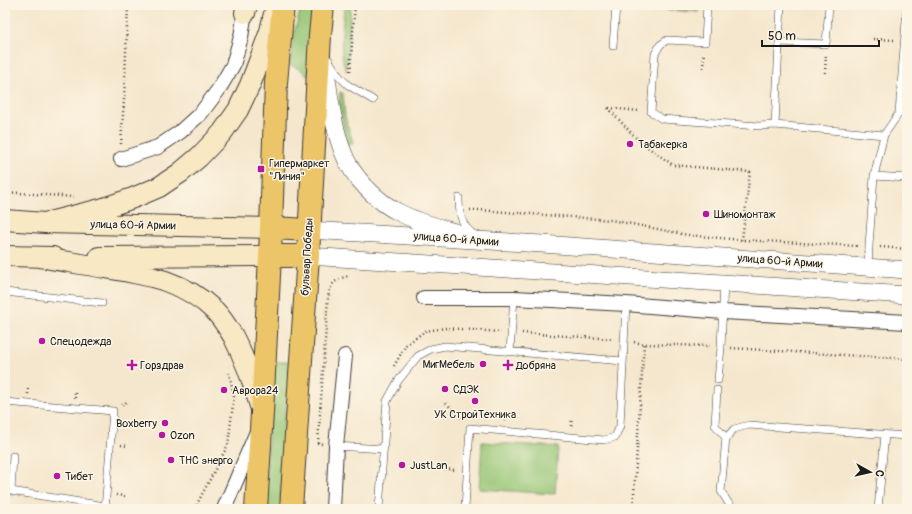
<svg xmlns="http://www.w3.org/2000/svg" width="912" height="514" font-family="Pangolin,sans-serif">
  <style>
    .green { fill: #95c575; stroke: #587048 }
    .lines { fill: none; stroke-linecap: round; stroke-linejoin: round }
    .service-casing { stroke: #3d3a37; stroke-width: 8 }
    .minor-casing { stroke: #3d3a37; stroke-width: 16 }
    .tertiary-casing { stroke: #3d3a37; stroke-width: 18 }
    .secondary-casing { stroke: #3d3a37; stroke-width: 22 }
    .primary-casing { stroke: #3d3a37; stroke-width: 24 }
    .path { stroke: #3d3a37; stroke-width: 2.5; stroke-dasharray: 1 3; stroke-linecap: butt }
    .service { stroke: #fff; stroke-width: 7 }
    .minor { stroke: #fff; stroke-width: 14 }
    .tertiary { stroke: #fff; stroke-width: 17 }
    .secondary { stroke: #f8e8c3; stroke-width: 20 }
    .primary { stroke: #edc569; stroke-width: 22 }
    .poi-dot { fill: #b5179e; stroke: #fcf5e5; stroke-width: 1.5 }
    .labels { text-anchor: middle; dominant-baseline: central; stroke-width: 3; stroke-linejoin: round; paint-order: stroke }
    .poi-label { font-size: 11px; fill: #1c1c1c; stroke: #fcf5e5; text-anchor: start }
    .street-label { font-size: 11px; fill: #1c1c1c; stroke: #fcf5e5 }
  </style>
  <rect width="100%" height="100%" fill="#fcf5e5"/>
  <filter id="ink" filterUnits="userSpaceOnUse"><feTurbulence type="fractalNoise" baseFrequency=".025" numOctaves="2"/><feDisplacementMap in="SourceGraphic" scale="8" xChannelSelector="R" yChannelSelector="G"/><feConvolveMatrix kernelMatrix="1 2 1 2 8 2 1 2 1" color-interpolation-filters="sRGB"/></filter>
  <filter id="wash" filterUnits="userSpaceOnUse"><feTurbulence type="fractalNoise" baseFrequency=".012" numOctaves="4" result="noise"/><feDisplacementMap in="SourceGraphic" scale="16" xChannelSelector="R" yChannelSelector="G"/><feGaussianBlur stdDeviation="0.9" result="paint"/><feColorMatrix in="noise" values="0 0 0 0 0 0 0 0 0 0 0 0 0 0 0 0 0 1.4 0 .05"/><feComposite in="paint" operator="in"/></filter>
  <g filter="url(#wash)">
    <rect width="100%" height="100%" fill="#f5e7cd"/>
    <path class="green" d="M 300,5 L 312,5 L 308,77 L 300,69 L 290,65 L 294,34 L 300,11 Z
      M 344,5 L 351,5 L 348,50 L 346,71 C 338,51 343,27 344,5 Z
      M 667,5 L 698,5 L 698,12 L 666,10 Z
      M 340,92 L 343,93 L 345,117 L 353,143 L 347,146 L 339,103 Z
      M 273,362 L 289,362 L 280,509 L 264,509 Z
      M 482,442 L 558,447 L 555,494 L 479,489 Z"/>
  </g>
  <g filter="url(#ink)">
    <g class="lines">
      <defs>
        <path id="service" d="M 707,5 L 705,42 L 667,40 L 660,45 L 655,54 L 651,112 L 662,119 L 759,126 L 775,125 L 884,135
          M 780,42 L 826,44 L 829,5
          M 613,46 L 616,5
          M 329,61 L 339,76 L 348,85 L 373,100
          M 775,125 L 781,5
          M 874,176 L 907,178
          M 459,198 C 459,215 461,226 476,236
          M 868,267 L 869,246 L 874,176 L 884,135 L 899,113 L 907,8
          M 5,292 L 102,303
          M 510,351 L 514,298
          M 718,380 L 721,347 L 724,283
          M 717,390 L 715,425 L 726,438
          M 5,402 L 113,411 L 105,509
          M 336,446 L 383,449
          M 13,456 L 11,491 L 105,506
          M 379,509 L 387,401 L 398,381 L 418,356 L 431,349 L 445,346 L 623,361
          M 465,509 L 470,428 L 604,440 L 615,437 L 620,426 L 626,304
          M 732,509 L 721,491 L 726,438 L 734,429 L 749,425 L 907,436
          M 878,509 L 885,434"/>
        <path id="minor" d="M 121,159 L 158,147 L 180,132 L 201,113 L 219,89 L 233,65 L 241,37 L 246,5
          M 424,298 L 514,298 L 626,304 L 723,312 L 907,322
          M 224,509 L 256,434
          M 333,509 L 336,446 L 345,356"/>
        <path id="tertiary" d="M 325,63 C 329,93 332,123 343,152 C 352,177 377,202 400,213 C 418,222 438,227 458,233
          M 309,230 L 542,244 L 907,270
          M 308,256 L 907,295"/>
        <path id="secondary" d="M 245,13 L 247,5
          M 5,220 L 45,223 L 272,228
          M 45,223 L 101,209 L 133,198 L 159,187 L 180,173 L 199,157 L 222,133 L 238,110 L 250,85 L 261,56 L 270,31 L 276,5
          M 5,256 L 53,257
          M 39,257 C 61,261 83,264 105,268 C 147,275 183,280 215,311 C 222,318 228,328 233,336 C 245,359 253,382 260,406
          M 99,257 L 270,256"/>
        <path id="primary" d="M 272,228 L 309,230
          M 270,256 L 308,256
          M 256,509 L 262,413 L 270,256 L 276,83 L 283,5
          M 291,509 L 308,256 L 320,35 L 323,5"/>
      </defs>
      <use href="#service" class="service-casing"/>
      <use href="#minor" class="minor-casing"/>
      <use href="#tertiary" class="tertiary-casing"/>
      <use href="#secondary" class="secondary-casing"/>
      <use href="#primary" class="primary-casing"/>
      <path class="path" d="M 873,39 L 895,40
        M 703,68 L 704,53
        M 350,71 L 355,5
        M 825,73 L 826,54
        M 608,108 L 639,141 L 673,165 L 750,172 L 742,240
        M 609,108 L 640,111
        M 121,144 L 124,100 L 128,5
        M 5,192 L 74,197
        M 470,210 L 479,210 L 611,220 L 688,235 L 742,240 L 859,246
        M 880,247 L 907,249
        M 522,333 L 613,339
        M 634,342 L 644,344 L 710,346
        M 731,348 L 907,359
        M 394,366 L 406,345 L 425,331 L 446,328 L 501,332
        M 28,394 L 28,386
        M 75,398 L 75,391
        M 446,403 L 463,420
        M 122,405 L 128,401
        M 505,421 L 506,414
        M 571,426 L 572,419
        M 322,444 L 318,443 L 328,297 C 331,284 334,279 349,276
        M 121,445 L 128,446
        M 445,469 L 457,470
        M 116,495 L 126,496
        M 197,509 L 197,504 L 228,445 L 234,396 L 229,373
        M 633,509 L 644,344"/>
      <use href="#service" class="service"/>
      <use href="#minor" class="minor"/>
      <use href="#tertiary" class="tertiary"/>
      <use href="#secondary" class="secondary"/>
      <use href="#primary" class="primary"/>
    </g>
  </g>
  <g class="poi-dot">
    <circle cx="630" cy="144" r="4"/>
    <rect x="257" y="165" width="8" height="8" rx="2"/>
    <circle cx="706" cy="214" r="4"/>
    <circle cx="42" cy="341" r="4"/>
    <circle cx="483" cy="364" r="4"/>
    <path d="M130 359h4v4h4v4h-4v4h-4v-4h-4v-4h4z"/>
    <path d="M506 359h4v4h4v4h-4v4h-4v-4h-4v-4h4z"/>
    <circle cx="445" cy="389" r="4"/>
    <circle cx="224" cy="390" r="4"/>
    <circle cx="475" cy="401" r="4"/>
    <circle cx="165" cy="423" r="4"/>
    <circle cx="162" cy="435" r="4"/>
    <circle cx="171" cy="460" r="4"/>
    <circle cx="402" cy="465" r="4"/>
    <circle cx="57" cy="476" r="4"/>
  </g>
  <g class="labels">
    <g class="poi-label">
      <text x="638" y="144">Табакерка</text>
      <text x="269" y="163">Гипермаркет<tspan x="269" dy="13">"Линия"</tspan></text>
      <text x="714" y="214">Шиномонтаж</text>
      <text x="50" y="341">Спецодежда</text>
      <text x="475" y="364" text-anchor="end">МигМебель</text>
      <text x="140" y="365">Горздрав</text>
      <text x="516" y="365">Добряна</text>
      <text x="453" y="389">СДЭК</text>
      <text x="232" y="390">Аврора24</text>
      <text x="475" y="414" text-anchor="middle">УК СтройТехника</text>
      <text x="157" y="423" text-anchor="end">Boxberry</text>
      <text x="170" y="435">Ozon</text>
      <text x="179" y="460">ТНС энерго</text>
      <text x="410" y="465">JustLan</text>
      <text x="65" y="476">Тибет</text>
    </g>
    <g class="street-label">
      <text transform="translate(133 225) rotate(1)">улица 60-й Армии</text>
      <text transform="translate(456 239) rotate(4)">улица 60-й Армии</text>
      <text transform="translate(307 257) rotate(-87)">бульвар Победы</text>
      <text transform="translate(780 261) rotate(4)">улица 60-й Армии</text>
    </g>
  </g>
  <rect width="912" height="514" fill="none" stroke="#fcf5e5" stroke-width="20"/>
  <g transform="translate(870 472) rotate(98)" stroke="#fcf5e5" stroke-width="3" paint-order="stroke">
  <path d="M0-3L7 15L0 10L-7 15Z" fill="#1c1c1c"/>
  <text y="-6" font-size="11" font-weight="bold" text-anchor="middle" fill="#1c1c1c">С</text>
  </g>
  <path d="M762 40v6h117v-6" fill="none" stroke="#1c1c1c" stroke-width="2"/>
  <text x="768" y="40" font-size="12" fill="#1c1c1c" stroke="#fcf5e5" stroke-width="3" paint-order="stroke">50 m</text>
</svg>
